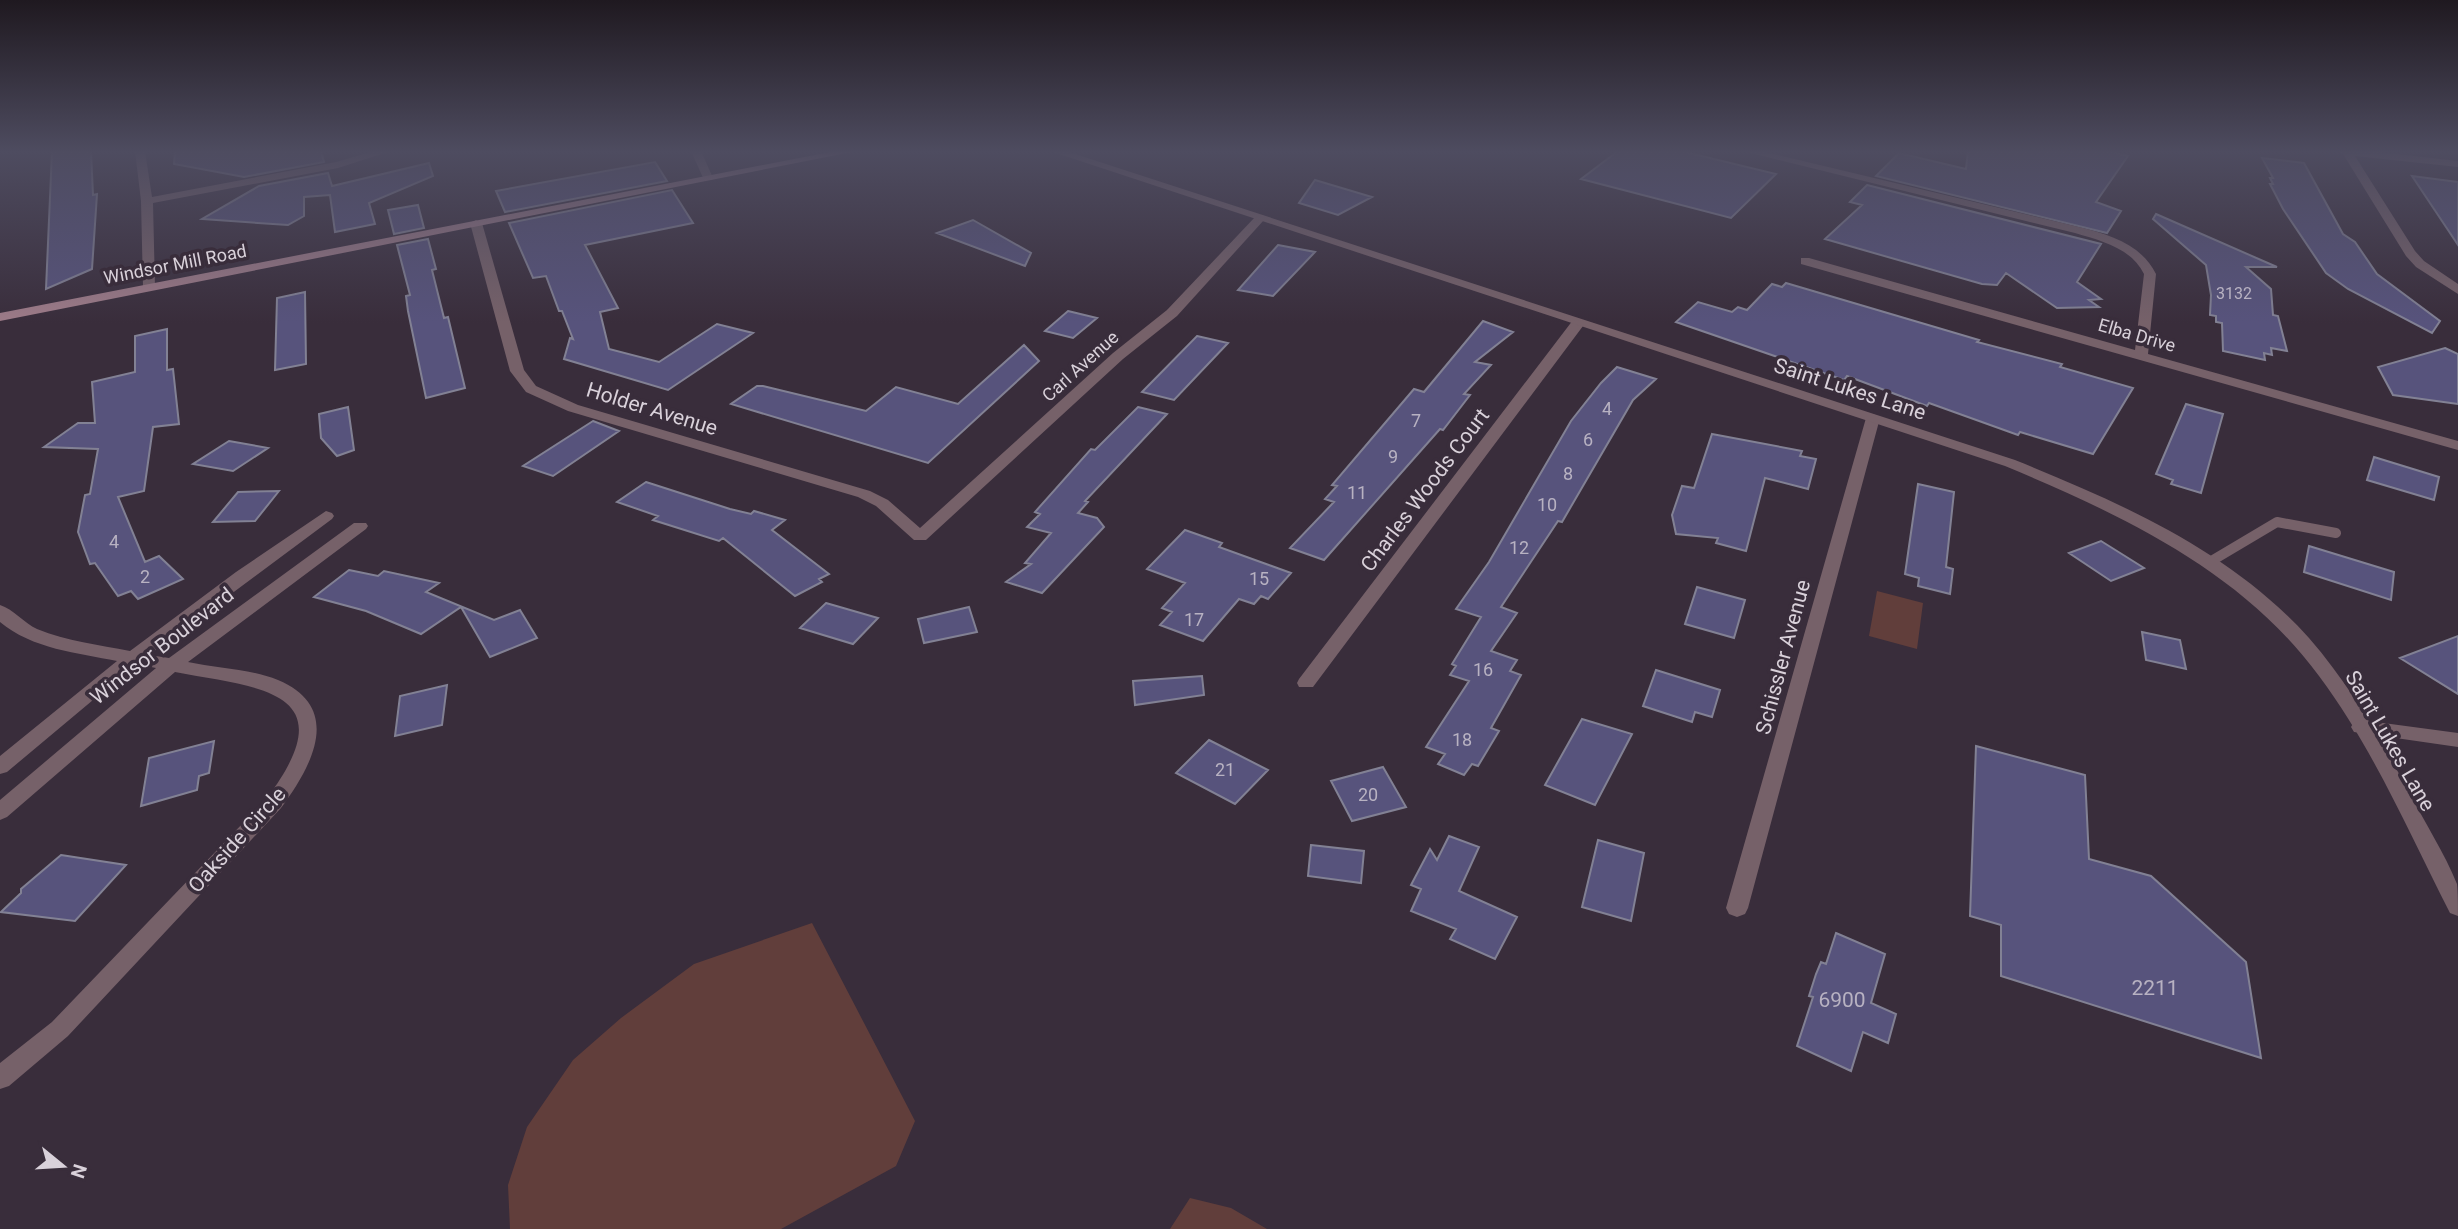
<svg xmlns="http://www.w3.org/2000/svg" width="2458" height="1229" font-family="Roboto,sans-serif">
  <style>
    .green { fill: #613e3b }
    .building { fill: #57537c; stroke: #828194; stroke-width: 2 }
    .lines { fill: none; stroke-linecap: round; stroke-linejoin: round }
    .service { stroke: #766169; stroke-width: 10 }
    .minor { fill: #766169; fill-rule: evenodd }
    .tertiary { fill: #766169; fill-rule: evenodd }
    .secondary { fill: #9d7b88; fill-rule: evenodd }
    .labels { text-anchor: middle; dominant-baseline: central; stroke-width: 7; stroke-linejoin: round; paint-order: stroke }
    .far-number-label { font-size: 16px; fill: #b8b2c2 }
    .far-street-label { font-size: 18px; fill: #d9d1da; stroke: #392d3b }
    .number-label { font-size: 18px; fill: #b8b2c2 }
    .street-label { font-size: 21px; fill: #d9d1da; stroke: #392d3b }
    .near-number-label { font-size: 21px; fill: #b8b2c2 }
  </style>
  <rect width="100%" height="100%" fill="#392d3b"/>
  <path class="green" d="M 1877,591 L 1923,603 L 1917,649 L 1869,636 Z
    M 812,923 L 915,1121 L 896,1166 L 781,1229 L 510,1229 L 508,1185 L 527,1127 L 573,1060 L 621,1018 L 694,964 Z
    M 1190,1198 L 1231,1208 L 1267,1229 L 1170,1229 Z"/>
  <path class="building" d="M 52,151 L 91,151 L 93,195 L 97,194 L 92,269 L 46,289 Z
    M 175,151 L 321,151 L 324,162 L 244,177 L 174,164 Z
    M 1618,151 L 1681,151 L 1776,174 L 1731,218 L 1581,179 Z
    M 1968,151 L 2107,151 L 2128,156 L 2096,202 L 2121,211 L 2107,233 L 1876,176 L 1899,153 L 1966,169 Z
    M 2262,158 L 2304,163 L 2343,234 L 2355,242 L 2377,274 L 2440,321 L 2432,333 L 2348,289 L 2326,273 L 2283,209 L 2270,184 L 2273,184 L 2270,178 L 2273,178 Z
    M 655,162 L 667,181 L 505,212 L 496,191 Z
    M 429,163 L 433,176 L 369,203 L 375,224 L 335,232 L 330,195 L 304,197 L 304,216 L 288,225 L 202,219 L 259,186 L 328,173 L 332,186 Z
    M 2412,176 L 2458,182 L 2458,245 Z
    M 1315,180 L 1372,197 L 1338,215 L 1299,203 Z
    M 1867,185 L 2101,244 L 2077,282 L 2101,299 L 2089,300 L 2099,307 L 2057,308 L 2006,273 L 1997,285 L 1982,284 L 1825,239 L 1862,205 L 1850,202 Z
    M 672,190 L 693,223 L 585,245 L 618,308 L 600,312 L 609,349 L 659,362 L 717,324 L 753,333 L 668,390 L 564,359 L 570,338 L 573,339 L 562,311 L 559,311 L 546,276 L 533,278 L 509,223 Z
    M 418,205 L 424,228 L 394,234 L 388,210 Z
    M 2156,214 L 2277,267 L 2246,267 L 2271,289 L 2273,315 L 2278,316 L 2287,351 L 2271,348 L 2272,355 L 2264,353 L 2265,360 L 2223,351 L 2222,323 L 2216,322 L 2216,316 L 2210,315 L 2211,295 L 2206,265 L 2153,219 Z
    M 973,220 L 1031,253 L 1025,266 L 937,233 Z
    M 428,239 L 436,269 L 432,270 L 444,318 L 448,317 L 465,388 L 426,398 L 408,311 L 406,296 L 410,295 L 397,245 Z
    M 1278,245 L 1315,252 L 1273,296 L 1238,290 Z
    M 1786,283 L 1979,340 L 1977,342 L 2062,364 L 2060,367 L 2133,388 L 2093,454 L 2020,432 L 2018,435 L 1929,403 L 1927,406 L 1847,376 L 1844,380 L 1676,322 L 1698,302 L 1732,312 L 1738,307 L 1747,310 L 1772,284 L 1782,287 Z
    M 305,292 L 306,364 L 275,370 L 277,298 Z
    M 1068,311 L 1097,318 L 1073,338 L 1045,331 Z
    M 1483,321 L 1513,332 L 1475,362 L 1491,365 L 1464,394 L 1470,395 L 1443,430 L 1440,429 L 1324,560 L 1290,548 L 1334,502 L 1325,499 L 1337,486 L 1332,485 L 1414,389 L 1424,392 Z
    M 167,329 L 167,370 L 173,369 L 179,424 L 153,427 L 144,491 L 118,497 L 145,562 L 159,556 L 183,579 L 138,599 L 131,591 L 118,596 L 95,563 L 90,564 L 78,532 L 85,495 L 90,494 L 98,449 L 44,447 L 78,423 L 95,423 L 92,382 L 135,372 L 135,336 Z
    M 1197,336 L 1228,343 L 1174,400 L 1142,392 Z
    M 1024,345 L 1039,361 L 928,463 L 731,404 L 757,386 L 763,386 L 866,411 L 896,387 L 958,404 Z
    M 2445,348 L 2458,354 L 2458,404 L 2393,395 L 2378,367 Z
    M 1617,367 L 1656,379 L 1633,400 L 1562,522 L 1558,521 L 1501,607 L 1517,613 L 1491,651 L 1517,660 L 1510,671 L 1521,675 L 1491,728 L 1499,731 L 1478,766 L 1472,764 L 1464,775 L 1438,764 L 1445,754 L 1426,747 L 1469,681 L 1450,675 L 1456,666 L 1452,664 L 1481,617 L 1456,609 L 1489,562 L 1571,421 L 1601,383 Z
    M 2186,404 L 2223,414 L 2201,493 L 2171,484 L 2173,480 L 2156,474 Z
    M 348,407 L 354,450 L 337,456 L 321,438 L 319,414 Z
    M 1138,407 L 1167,414 L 1085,501 L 1088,502 L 1078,513 L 1097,518 L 1104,527 L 1042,593 L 1006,582 L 1031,564 L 1025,563 L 1051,533 L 1027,527 L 1040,514 L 1035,512 L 1091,449 L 1095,450 Z
    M 593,421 L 619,431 L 553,476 L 523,466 Z
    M 1712,434 L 1802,451 L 1800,456 L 1816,459 L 1808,489 L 1765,478 L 1746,551 L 1716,543 L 1718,538 L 1676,534 L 1672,515 L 1682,486 L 1694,488 Z
    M 229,441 L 268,448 L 233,471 L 193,464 Z
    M 2374,457 L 2439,477 L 2434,500 L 2367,480 Z
    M 646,482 L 730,509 L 751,514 L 754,511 L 785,520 L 772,530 L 829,574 L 819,579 L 822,582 L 795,596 L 723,538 L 719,541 L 653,520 L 658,516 L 617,502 Z
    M 1918,484 L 1954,492 L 1946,567 L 1953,569 L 1950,594 L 1918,586 L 1919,578 L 1905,574 Z
    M 279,491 L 255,521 L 213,522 L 238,492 Z
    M 1185,530 L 1222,543 L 1219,547 L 1291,573 L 1268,599 L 1261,596 L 1254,604 L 1239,599 L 1203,641 L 1160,625 L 1172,612 L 1162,608 L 1185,583 L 1147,569 Z
    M 2101,541 L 2144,568 L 2111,581 L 2069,553 Z
    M 2309,546 L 2394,572 L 2391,600 L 2304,572 Z
    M 349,570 L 378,576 L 384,571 L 439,583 L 426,592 L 494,620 L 520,610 L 537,638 L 490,657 L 461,607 L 421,634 L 366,611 L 314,597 Z
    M 1697,587 L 1745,600 L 1734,638 L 1685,624 Z
    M 826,603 L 878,618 L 853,644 L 800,628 Z
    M 969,607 L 977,632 L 924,643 L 918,619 Z
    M 2142,632 L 2180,640 L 2186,669 L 2146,660 Z
    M 2458,636 L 2458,694 L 2400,658 Z
    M 1656,670 L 1720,690 L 1712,717 L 1695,712 L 1692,722 L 1643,706 Z
    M 1202,676 L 1204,695 L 1135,705 L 1133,681 Z
    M 447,685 L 442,725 L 395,736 L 400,696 Z
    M 1582,719 L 1632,734 L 1595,805 L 1545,785 Z
    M 1209,740 L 1268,770 L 1235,804 L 1176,773 Z
    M 214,741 L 209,773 L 199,776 L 197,790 L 141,806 L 149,758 Z
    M 1976,746 L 2085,775 L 2089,859 L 2151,876 L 2246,962 L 2261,1058 L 2001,976 L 2001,925 L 1970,916 Z
    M 1383,767 L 1406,807 L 1352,821 L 1331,781 Z
    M 1449,836 L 1479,847 L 1459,891 L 1517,917 L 1495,959 L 1450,939 L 1456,929 L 1411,911 L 1421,889 L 1411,885 L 1430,849 L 1437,860 Z
    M 1598,840 L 1644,853 L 1631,921 L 1582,907 Z
    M 1311,845 L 1364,851 L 1361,883 L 1308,876 Z
    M 61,855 L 126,865 L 75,921 L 1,912 L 21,893 L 21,889 Z
    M 1836,933 L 1885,954 L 1871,1003 L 1896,1014 L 1888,1043 L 1863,1032 L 1851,1071 L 1797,1046 L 1813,997 L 1809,996 L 1816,974 L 1821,962 L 1826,964 Z"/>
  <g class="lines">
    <path class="service" d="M 2208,563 L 2277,522 L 2336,533"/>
    <path class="minor" d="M 135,151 L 145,151 L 152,197 L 336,162 L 374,151 L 391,151 L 338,168 L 153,203 L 155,287 L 149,291 L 143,287 L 141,201 Z
      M 691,151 L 701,151 L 713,178 L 712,180 L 704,180 Z
      M 1742,151 L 1761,151 L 2079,227 C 2110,235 2141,244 2156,274 L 2148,354 L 2458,441 L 2458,450 L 1801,264 L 1801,258 L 1809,258 L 2135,350 L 2144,274 C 2131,248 2102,241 2075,233 Z
      M 2335,151 L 2370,151 L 2458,161 L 2458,167 L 2355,156 L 2415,251 L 2424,261 L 2458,284 L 2458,294 L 2416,267 L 2406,256 L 2343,154 Z
      M 1260,215 L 1264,216 L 1264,220 L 1177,316 L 1123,359 L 926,540 L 914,540 L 876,506 L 858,497 L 568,411 L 526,392 L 510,371 L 470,223 L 476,220 L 482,223 L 524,370 L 536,386 L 578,405 L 870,491 L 888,500 L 920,528 L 1113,353 L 1167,310 L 1256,216 Z
      M 1578,319 L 1585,323 L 1583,326 L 1313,687 L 1299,687 L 1297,683 L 1299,679 L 1573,320 Z
      M 1873,414 L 1880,418 L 1748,908 L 1745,914 L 1737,917 L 1729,914 L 1726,908 L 1866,418 Z
      M 326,511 L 332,513 L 334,516 L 332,519 L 149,655 L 169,658 L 354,523 L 366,523 L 368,526 L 366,529 L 188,662 C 216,668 251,669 278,680 C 344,708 312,766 281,808 L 68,1036 L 9,1086 L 0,1089 L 0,1063 L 52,1022 L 267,798 C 348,690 259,688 175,672 L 7,817 L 0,820 L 0,800 L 156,668 L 136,664 L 7,772 L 0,774 L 0,756 L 117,661 C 78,653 32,649 0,622 L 0,605 C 13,609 24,623 37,629 C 67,641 99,645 130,651 L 236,572 Z
      M 2361,720 L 2458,733 L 2458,747 L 2354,732 L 2351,727 L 2354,722 Z"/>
    <path class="tertiary" d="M 1050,151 L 1066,151 L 2015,460 C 2121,503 2231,551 2309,638 C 2350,685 2381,740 2410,794 C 2425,823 2445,854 2457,884 C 2458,893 2458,906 2458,916 L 2450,913 C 2409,833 2373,748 2319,676 C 2242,571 2122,515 2005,466 Z"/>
    <path class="secondary" d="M 835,151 L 857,151 L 0,321 L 0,313 Z"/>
  </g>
  <linearGradient id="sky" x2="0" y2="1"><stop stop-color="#1f1920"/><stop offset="0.47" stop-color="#4e4c60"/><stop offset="1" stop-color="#4e4c60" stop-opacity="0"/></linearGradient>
  <rect width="2458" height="323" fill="url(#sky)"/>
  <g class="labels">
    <g class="far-number-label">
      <text x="2234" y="293">3132</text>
    </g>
    <g class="far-street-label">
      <text transform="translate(175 264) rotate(-11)">Windsor Mill Road</text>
      <text transform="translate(2137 335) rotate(16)">Elba Drive</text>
      <text transform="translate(1080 366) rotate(-42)">Carl Avenue</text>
    </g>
    <g class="number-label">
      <text x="1607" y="408">4</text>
      <text x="1416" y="420">7</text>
      <text x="1588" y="439">6</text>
      <text x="1393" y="456">9</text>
      <text x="1568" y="473">8</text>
      <text x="1357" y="492">11</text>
      <text x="1547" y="504">10</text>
      <text x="114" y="541">4</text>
      <text x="1519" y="547">12</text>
      <text x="145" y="576">2</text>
      <text x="1259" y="578">15</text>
      <text x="1194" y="619">17</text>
      <text x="1483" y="669">16</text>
      <text x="1462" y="739">18</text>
      <text x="1225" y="769">21</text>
      <text x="1368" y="794">20</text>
    </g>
    <g class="street-label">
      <text transform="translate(1850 389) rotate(18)">Saint Lukes Lane</text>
      <text transform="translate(652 409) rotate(17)">Holder Avenue</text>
      <text transform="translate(1425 490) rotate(-53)">Charles Woods Court</text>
      <text transform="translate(162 646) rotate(-38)">Windsor Boulevard</text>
      <text transform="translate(1783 657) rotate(-75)">Schissler Avenue</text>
      <text transform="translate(2390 741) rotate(60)">Saint Lukes Lane</text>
      <text transform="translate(237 840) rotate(-48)">Oakside Circle</text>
    </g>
    <g class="near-number-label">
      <text x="2155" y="988">2211</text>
      <text x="1842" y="1000">6900</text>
    </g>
  </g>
  <g transform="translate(63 1166) rotate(108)" stroke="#392d3b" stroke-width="5" paint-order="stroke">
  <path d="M0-5L12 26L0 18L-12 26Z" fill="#d9d1da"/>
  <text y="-10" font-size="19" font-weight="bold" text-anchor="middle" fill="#d9d1da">N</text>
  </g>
</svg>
